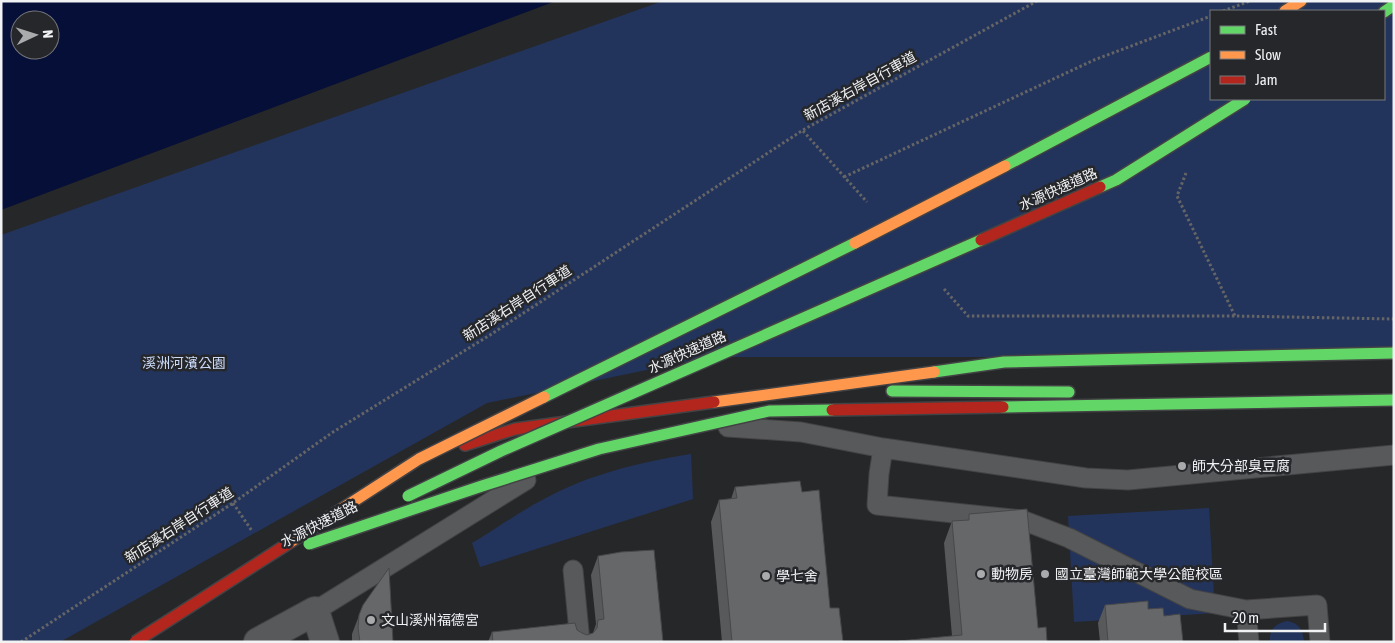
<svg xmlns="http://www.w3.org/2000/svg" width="1395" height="643" font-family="'Asap Condensed','Noto Sans TC',sans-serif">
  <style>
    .green { fill: #23345c; fill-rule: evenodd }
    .water { fill: #060f38; fill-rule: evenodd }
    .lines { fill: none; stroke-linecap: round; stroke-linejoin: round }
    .lane-casing { stroke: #434345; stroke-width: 21 }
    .street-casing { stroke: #434345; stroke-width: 30 }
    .fast-casing { stroke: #434345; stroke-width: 14 }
    .slow-casing { stroke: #434345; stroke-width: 14 }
    .jam-casing { stroke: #434345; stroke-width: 14 }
    .path { stroke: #656566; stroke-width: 3; stroke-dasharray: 2.5 2.5; stroke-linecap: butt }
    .lane { stroke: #58595a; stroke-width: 19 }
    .street { stroke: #58595a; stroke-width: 28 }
    .fast { stroke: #63d668; stroke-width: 11 }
    .slow { stroke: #ff974d; stroke-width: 11 }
    .jam { stroke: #b3261e; stroke-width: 11 }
    .fast-bridge-casing { stroke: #434345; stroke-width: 14; stroke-linecap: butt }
    .slow-bridge-casing { stroke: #434345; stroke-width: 14; stroke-linecap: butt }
    .jam-bridge-casing { stroke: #434345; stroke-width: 14; stroke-linecap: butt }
    .fast-bridge { stroke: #63d668; stroke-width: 11 }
    .slow-bridge { stroke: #ff974d; stroke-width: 11 }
    .jam-bridge { stroke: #b3261e; stroke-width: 11 }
    .wall { fill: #58595a }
    .building { fill: #666769; stroke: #47484a }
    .poi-dot { fill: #aaabad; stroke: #25272a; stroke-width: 2 }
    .labels { text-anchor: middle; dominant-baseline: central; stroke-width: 5; stroke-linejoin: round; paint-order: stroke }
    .street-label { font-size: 14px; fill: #f1f2f4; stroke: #25272a }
    .park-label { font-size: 14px; fill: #ccdbfa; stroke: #25272a }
    .poi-label { font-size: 14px; fill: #f1f2f4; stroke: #25272a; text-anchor: start }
  </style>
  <rect width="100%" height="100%" fill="#262729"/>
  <path class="green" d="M 663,1 L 1394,1 L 1394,357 L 709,357 L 487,403 L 60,642 L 1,642 L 1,235 ZM 1211,11 L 1384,11 L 1384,99 L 1211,99 Z
    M 691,454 L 693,499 L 480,567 L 472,543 C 496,529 519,512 544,499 C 590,474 640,462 691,454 Z
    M 1209,508 L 1215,613 L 1074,622 L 1068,516 Z
    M 1287,621 C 1299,623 1303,630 1304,642 L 1270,642 C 1269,629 1275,624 1287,621 Z"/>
  <path class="water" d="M 1,1 L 556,1 L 1,210 ZM 20,20 L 50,20 L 50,50 L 20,50 Z"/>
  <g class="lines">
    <defs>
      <path id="lane" d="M 728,427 L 801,432 L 883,448 L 1086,478 L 1128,480 L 1394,455
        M 883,448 L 879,474 L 877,505 L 1022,520 L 1069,538 L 1190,599 L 1246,610 L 1317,605 L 1320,642
        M 573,570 L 580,642
        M 1246,610 L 1249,642
        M 315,611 L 526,480"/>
      <path id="street" d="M 258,642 L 315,611 L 325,642"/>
      <path id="fast" d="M 1384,12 L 1394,5
        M 934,372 L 1004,362 L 1394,353
        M 892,391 L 1069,392"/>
      <path id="slow" d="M 1285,11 L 1301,1
        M 714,402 L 934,372"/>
      <path id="jam" d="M 465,445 L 515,429 L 714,402"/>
    </defs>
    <use href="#lane" class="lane-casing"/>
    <use href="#street" class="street-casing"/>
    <use href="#fast" class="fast-casing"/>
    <use href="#slow" class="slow-casing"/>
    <use href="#jam" class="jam-casing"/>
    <path class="path" d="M 1223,11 L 1250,1
      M 803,131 L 867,202
      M 1186,173 L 1177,196 L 1235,316
      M 844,177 L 1094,60 L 1211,16
      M 944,289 L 968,316 L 1235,316 L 1394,319
      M 233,503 L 252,531
      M 21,642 L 233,503 L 333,432 L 490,335 L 803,130 L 1037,1"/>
    <use href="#lane" class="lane"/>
    <use href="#street" class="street"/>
    <use href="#fast" class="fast"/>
    <use href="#slow" class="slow"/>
    <use href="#jam" class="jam"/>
    <defs>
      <path id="fast-bridge" d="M 1005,166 L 1211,57
        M 1100,187 L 1116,180 L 1245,99
        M 544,397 L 855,243
        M 1003,407 L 1394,400
        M 408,496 L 501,451 L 981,240
        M 309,544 L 482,486 L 599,449 L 769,411 L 832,410"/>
      <path id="slow-bridge" d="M 855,243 L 1005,166
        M 289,543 L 419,459 L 544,397"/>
      <path id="jam-bridge" d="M 981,240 L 1100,187
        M 832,410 L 1003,407
        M 135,642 L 289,543"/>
    </defs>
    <use href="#fast-bridge" class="fast-bridge-casing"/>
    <use href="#slow-bridge" class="slow-bridge-casing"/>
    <use href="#jam-bridge" class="jam-bridge-casing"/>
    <use href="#fast-bridge" class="fast-bridge"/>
    <use href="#slow-bridge" class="slow-bridge"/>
    <use href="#jam-bridge" class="jam-bridge"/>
  </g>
  <path class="wall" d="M 735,487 L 802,492 L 830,608 L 843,642 L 722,642 L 711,522 L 719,500 L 731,499 Z
    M 969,514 L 1038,628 L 1047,642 L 899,642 L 899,641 L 952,636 L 944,543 L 952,521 L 967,520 Z
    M 598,556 L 663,642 L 488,642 L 492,632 L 577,630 L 582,633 L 587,635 L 593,633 L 596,624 L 591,575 Z
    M 363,605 L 393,642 L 352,642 L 352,634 Z
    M 1105,605 L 1148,609 L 1164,616 L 1183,642 L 1100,642 L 1098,623 Z"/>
  <path class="building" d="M 800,481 L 802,492 L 819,490 L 830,608 L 839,608 L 843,642 L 732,642 L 719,500 L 737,498 L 735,487 Z
    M 1027,509 L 1038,628 L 1046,627 L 1047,642 L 899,642 L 899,641 L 962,635 L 952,521 L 969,520 L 969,514 Z
    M 654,550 L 663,642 L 493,642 L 492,632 L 575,623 L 577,630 L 582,633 L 587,635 L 593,633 L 597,628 L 598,620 L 604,619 L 598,556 L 621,552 Z
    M 389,568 L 393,642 L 360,642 L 358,628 L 359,615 L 363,605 Z
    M 1148,601 L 1148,609 L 1163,608 L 1164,616 L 1180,614 L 1183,642 L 1108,642 L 1105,605 Z"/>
  <g class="poi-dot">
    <circle cx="1182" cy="466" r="5"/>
    <circle cx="981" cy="574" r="5"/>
    <circle cx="1045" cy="574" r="5"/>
    <circle cx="766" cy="576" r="5"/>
    <circle cx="371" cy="620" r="5"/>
  </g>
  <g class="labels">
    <g class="street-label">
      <text transform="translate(860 86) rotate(-29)">新店溪右岸自行車道</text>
      <text transform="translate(1058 189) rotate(-24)">水源快速道路</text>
      <text transform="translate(517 303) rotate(-33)">新店溪右岸自行車道</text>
      <text transform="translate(687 352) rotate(-24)">水源快速道路</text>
      <text transform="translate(319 524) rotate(-27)">水源快速道路</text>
      <text transform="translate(179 525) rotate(-33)">新店溪右岸自行車道</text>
    </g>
    <g class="park-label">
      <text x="184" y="363">溪洲河濱公園</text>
    </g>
    <g class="poi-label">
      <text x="1192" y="466">師大分部臭豆腐</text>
      <text x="991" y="574">動物房</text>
      <text x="1055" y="574">國立臺灣師範大學公館校區</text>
      <text x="776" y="576">學七舍</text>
      <text x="381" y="620">文山溪州福德宮</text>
    </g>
  </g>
  <rect width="1395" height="643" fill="none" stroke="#f1f2f4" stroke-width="5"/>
  <rect x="1210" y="10" width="175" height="90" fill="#25272a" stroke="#77787b"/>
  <rect x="1220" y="26" width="25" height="8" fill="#63d668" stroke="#77787b"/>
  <text x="1255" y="35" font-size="15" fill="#f1f2f4">Fast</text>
  <rect x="1220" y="51" width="25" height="8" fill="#ff974d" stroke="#77787b"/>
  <text x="1255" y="60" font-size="15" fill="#f1f2f4">Slow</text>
  <rect x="1220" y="76" width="25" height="8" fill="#b3261e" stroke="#77787b"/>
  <text x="1255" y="85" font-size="15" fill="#f1f2f4">Jam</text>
  <g transform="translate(35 35) rotate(86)"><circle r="24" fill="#25272a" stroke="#77787b"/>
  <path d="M0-4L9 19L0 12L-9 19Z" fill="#aaabad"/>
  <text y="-8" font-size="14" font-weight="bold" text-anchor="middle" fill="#f1f2f4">N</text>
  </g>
  <path d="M1225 623v8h100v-8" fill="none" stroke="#f1f2f4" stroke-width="2.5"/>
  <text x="1232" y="623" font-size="15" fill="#f1f2f4" stroke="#25272a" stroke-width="4" paint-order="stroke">20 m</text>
</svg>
